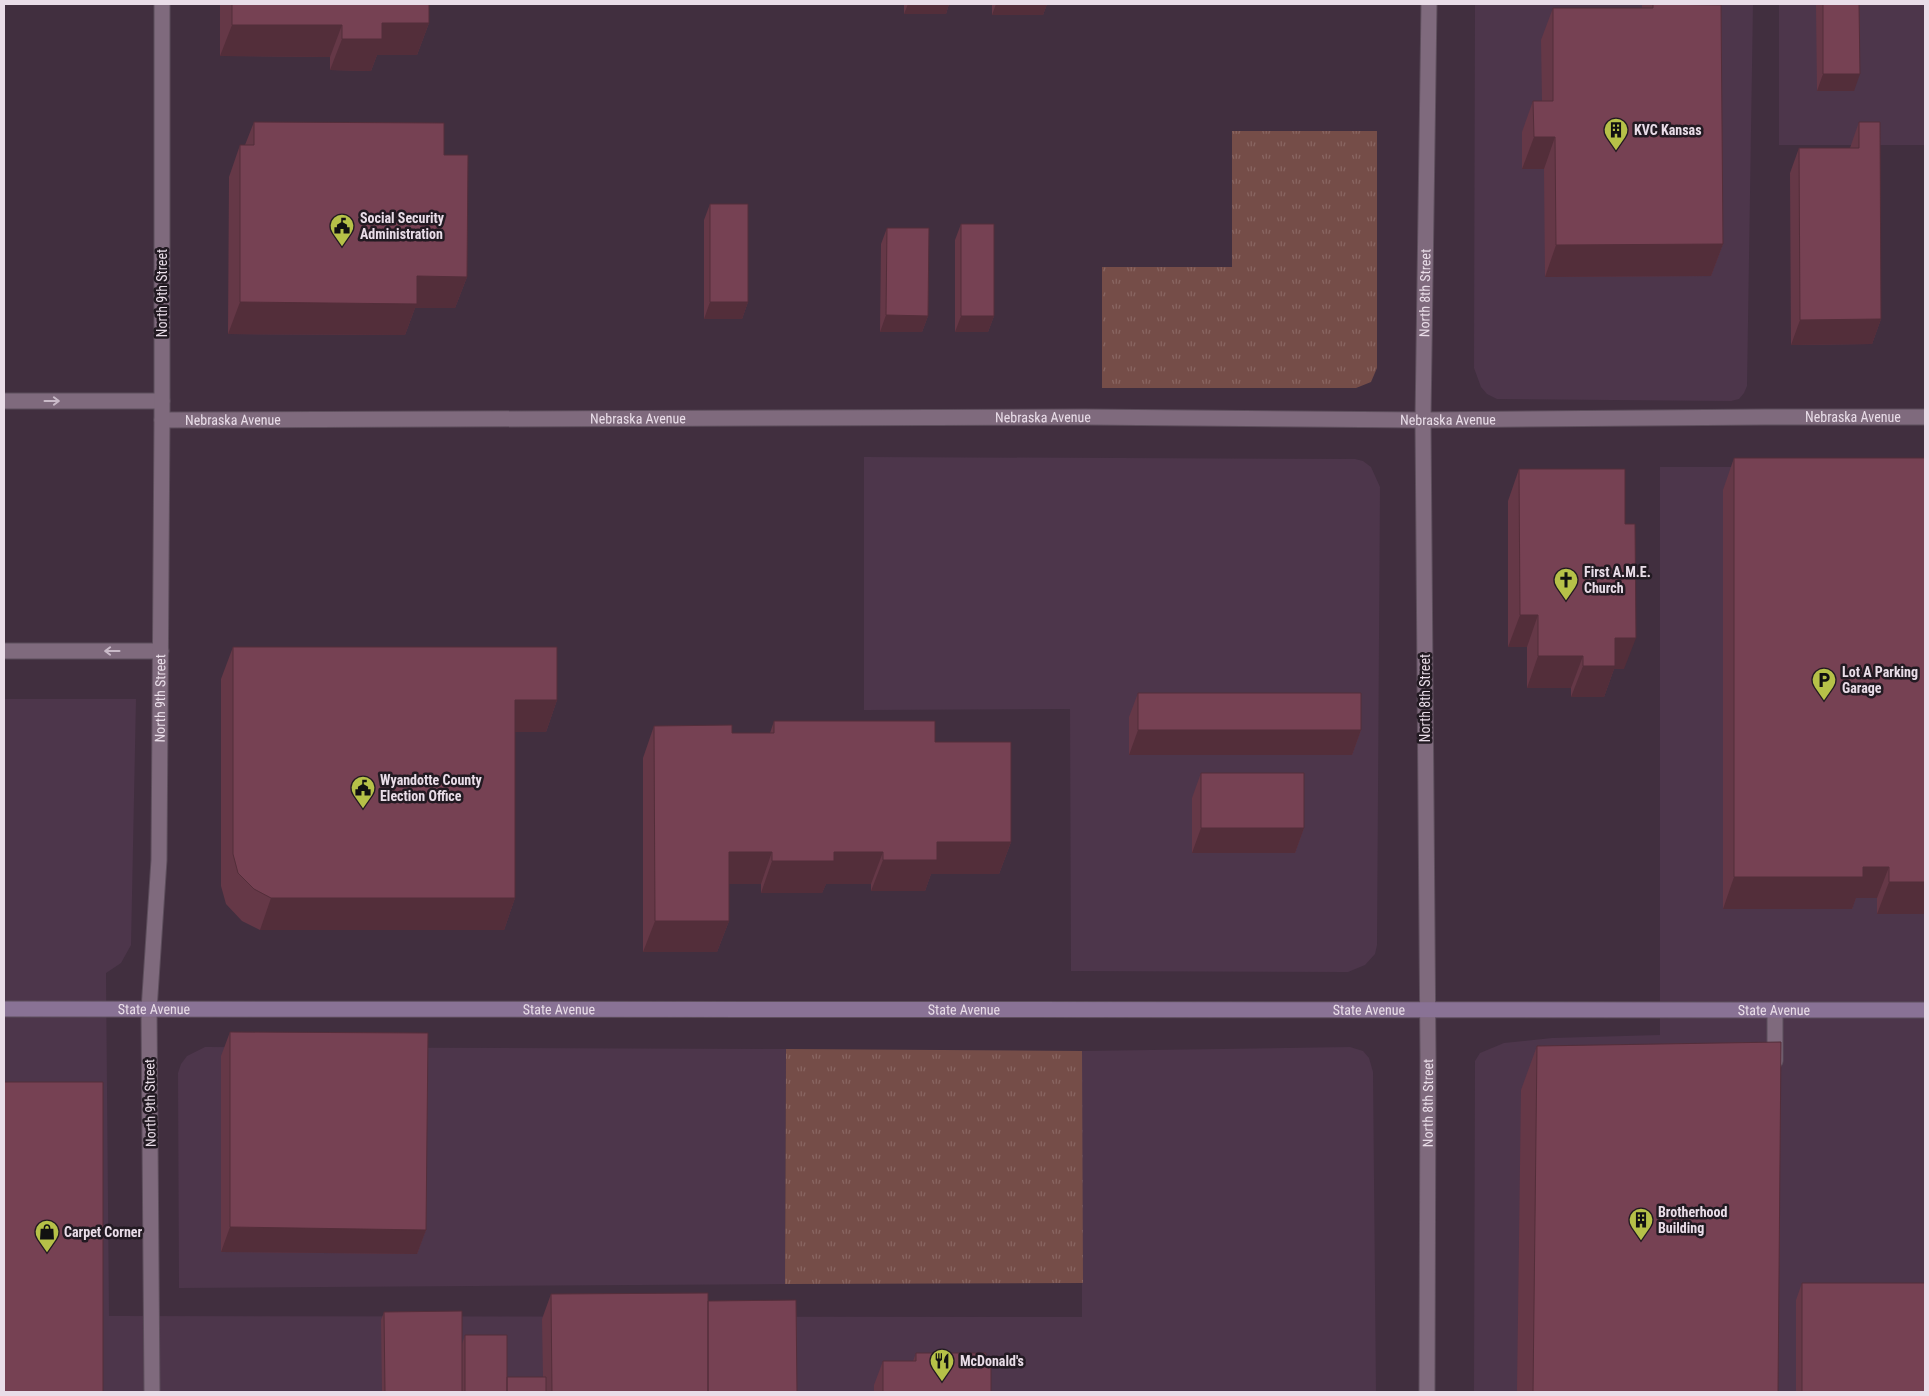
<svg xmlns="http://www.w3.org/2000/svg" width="1929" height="1396" font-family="'Roboto Condensed',sans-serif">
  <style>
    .built { fill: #4d364b }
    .grass { fill: url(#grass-tufts) }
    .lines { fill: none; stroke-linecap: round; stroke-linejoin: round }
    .street-casing { stroke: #5d4e5c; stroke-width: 17 }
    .secondary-casing { stroke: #5d4e5c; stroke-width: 17 }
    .street { stroke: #7f6a7d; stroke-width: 15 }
    .secondary { stroke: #897295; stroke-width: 15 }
    .wall { fill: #653847 }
    .shaded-wall { fill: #532e3a }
    .building { fill: #764153; stroke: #532e3a }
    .oneway { stroke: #c9bac8 }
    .labels { text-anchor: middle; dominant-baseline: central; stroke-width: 5; stroke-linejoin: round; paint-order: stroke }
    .poi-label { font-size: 14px; font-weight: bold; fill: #e9dde8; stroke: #221a22; text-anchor: start }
    .street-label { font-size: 14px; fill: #e9dde8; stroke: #221a22 }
  </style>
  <defs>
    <pattern id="grass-tufts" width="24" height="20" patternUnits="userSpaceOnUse" patternTransform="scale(1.25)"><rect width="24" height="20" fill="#754d48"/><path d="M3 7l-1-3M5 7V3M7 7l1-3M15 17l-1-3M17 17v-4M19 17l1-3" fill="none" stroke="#896662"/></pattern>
  </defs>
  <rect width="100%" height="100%" fill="#412f3f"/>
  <path class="built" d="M 1475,4 L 1753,4 L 1747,386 L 1744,393 L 1739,399 L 1731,401 L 1497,399 L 1487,394 L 1481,387 L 1474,368 Z
    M 1779,4 L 1925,4 L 1925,145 L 1779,145 Z
    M 864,457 L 1355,459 L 1363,461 L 1371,467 L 1380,487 L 1377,945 L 1375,954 L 1365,965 L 1348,972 L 1071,971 L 1070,709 L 864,710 Z
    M 1660,467 L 1925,467 L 1925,1392 L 1474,1392 L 1475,1061 L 1480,1053 L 1504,1043 L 1552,1038 L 1660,1035 Z
    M 4,699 L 136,699 L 131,945 L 121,963 L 106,973 L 109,1316 L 1082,1317 L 1082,1051 L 1350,1047 L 1363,1051 L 1369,1058 L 1373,1072 L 1376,1392 L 4,1392 Z
    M 205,1047 L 786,1049 L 785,1284 L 179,1288 L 178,1073 L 181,1064 L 187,1056 Z"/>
  <path class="grass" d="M 1232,131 L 1377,131 L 1377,368 L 1371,382 L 1356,388 L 1102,388 L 1102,267 L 1232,267 Z
    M 786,1049 L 1082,1051 L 1083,1283 L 785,1284 Z"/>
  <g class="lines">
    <defs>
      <g id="street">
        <path d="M 4,401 L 162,401"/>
        <path id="s1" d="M 162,420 L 1085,417 L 1423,420 L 1765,417 L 1925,417"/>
        <path d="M 4,651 L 161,651"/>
        <path d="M 1775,1061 L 1775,1010"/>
        <path id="s2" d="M 152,1392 L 149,1010 L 159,860 L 162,420 L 162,4"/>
        <path id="s3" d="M 1427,1392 L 1428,1058 L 1423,420 L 1429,4"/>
      </g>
      <g id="secondary">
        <path id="s4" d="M 4,1009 L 1925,1010"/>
      </g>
    </defs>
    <use href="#street" class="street-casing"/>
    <use href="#secondary" class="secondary-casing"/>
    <use href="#street" class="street"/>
    <use href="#secondary" class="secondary"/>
  </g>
  <path class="wall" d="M 220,4 L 429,4 L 429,23 L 417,55 L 377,55 L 371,71 L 330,70 L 330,57 L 220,56 Z
    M 904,4 L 949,4 L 946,14 L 904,14 Z
    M 992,4 L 1047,4 L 1043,15 L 992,15 Z
    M 1642,4 L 1685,4 L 1723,244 L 1711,276 L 1545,277 L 1544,169 L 1522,169 L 1522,132 L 1533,101 L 1542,101 L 1541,40 L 1553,8 L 1642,8 Z
    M 1816,4 L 1859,4 L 1854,91 L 1817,91 Z
    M 254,122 L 444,155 L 467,277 L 455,308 L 415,308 L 405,335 L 228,334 L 229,177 L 240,145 L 245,145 Z
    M 1859,122 L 1881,319 L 1872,344 L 1791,345 L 1790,173 L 1799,148 L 1850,148 Z
    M 710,204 L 748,302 L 742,319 L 704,319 L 704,220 Z
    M 961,224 L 994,316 L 988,332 L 955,332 L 955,240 Z
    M 887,228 L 928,316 L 922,332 L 880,332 L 881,244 Z
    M 1734,458 L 1925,914 L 1877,914 L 1877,898 L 1856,898 L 1852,909 L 1723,909 L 1723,490 Z
    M 1519,469 L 1624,669 L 1614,669 L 1604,697 L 1571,697 L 1571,688 L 1527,688 L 1527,647 L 1508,647 L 1508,501 Z
    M 233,647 L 557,700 L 546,732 L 515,732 L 515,898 L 504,930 L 260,930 L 242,921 L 226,904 L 221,886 L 221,679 Z
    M 1138,693 L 1361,730 L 1352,755 L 1129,755 L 1129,717 Z
    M 774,721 L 935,742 L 1011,842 L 999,874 L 931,874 L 925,891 L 871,891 L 871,884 L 826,884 L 822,893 L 761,893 L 761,884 L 729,884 L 729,921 L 717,952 L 643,952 L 643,758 L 654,726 L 732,733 L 770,733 Z
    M 1201,773 L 1304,828 L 1295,853 L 1192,853 L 1192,798 Z
    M 230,1032 L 426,1230 L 417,1254 L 221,1252 L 221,1056 Z
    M 1537,1046 L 1778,1392 L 1517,1392 L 1521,1090 Z
    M 1802,1283 L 1925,1392 L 1796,1392 L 1796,1300 Z
    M 551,1294 L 708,1301 L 797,1392 L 382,1392 L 381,1320 L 384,1312 L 462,1344 L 465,1335 L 507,1377 L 543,1377 L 542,1319 Z
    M 916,1353 L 986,1364 L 991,1392 L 874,1392 L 874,1385 L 883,1361 L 913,1361 Z"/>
  <path class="shaded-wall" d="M 908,4 L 949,4 L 946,14 L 904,14 Z
    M 996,4 L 1047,4 L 1043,15 L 992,15 Z
    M 382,23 L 429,23 L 417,55 L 377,55 L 371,71 L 330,70 L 342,39 Z
    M 232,25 L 342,25 L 330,57 L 220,56 Z
    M 1823,74 L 1860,74 L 1854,91 L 1817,91 Z
    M 1534,137 L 1555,137 L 1544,169 L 1522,169 Z
    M 1723,244 L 1711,276 L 1545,277 L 1556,245 Z
    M 417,276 L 467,277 L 455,308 L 415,308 L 405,335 L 228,334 L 240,302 Z
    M 710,302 L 748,302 L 742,319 L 704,319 Z
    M 886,315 L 928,316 L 922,332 L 880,332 Z
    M 961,316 L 994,316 L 988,332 L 955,332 Z
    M 1881,319 L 1872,344 L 1791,345 L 1800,320 Z
    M 1520,615 L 1538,615 L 1527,647 L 1508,647 Z
    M 1615,638 L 1636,638 L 1624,669 L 1614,669 L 1604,697 L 1571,697 L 1583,666 Z
    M 1538,656 L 1583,656 L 1571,688 L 1527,688 Z
    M 515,700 L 557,700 L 546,732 L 504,732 Z
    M 1138,730 L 1361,730 L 1352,755 L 1129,755 Z
    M 1201,828 L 1304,828 L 1295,853 L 1192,853 Z
    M 937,842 L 1011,842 L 999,874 L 931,874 L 925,891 L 871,891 L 883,860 Z
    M 729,852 L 772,852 L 761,884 L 717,884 Z
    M 834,852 L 883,852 L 871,884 L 826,884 L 822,893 L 761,893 L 772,861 Z
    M 1863,867 L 1889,867 L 1877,898 L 1856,898 L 1852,909 L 1723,909 L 1734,877 Z
    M 1889,882 L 1925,882 L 1925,914 L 1877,914 Z
    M 271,898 L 515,898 L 504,930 L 260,930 Z
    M 655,921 L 729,921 L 717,952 L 643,952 Z
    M 230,1227 L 426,1230 L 417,1254 L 221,1252 Z"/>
  <path class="building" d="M 232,4 L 429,4 L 429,23 L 382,23 L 382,39 L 342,39 L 342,25 L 232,25 Z
    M 1653,4 L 1721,5 L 1723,244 L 1556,245 L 1555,137 L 1534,137 L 1533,101 L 1553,101 L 1553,8 L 1653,8 Z
    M 1823,4 L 1859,4 L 1860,74 L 1823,74 Z
    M 254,122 L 444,123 L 444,155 L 468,155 L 467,277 L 417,276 L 417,304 L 240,302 L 240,145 L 254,145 Z
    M 1859,122 L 1880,122 L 1881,319 L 1800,320 L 1799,148 L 1859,148 Z
    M 710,204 L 748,204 L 748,302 L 710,302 Z
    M 961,224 L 994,224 L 994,316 L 961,316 Z
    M 887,228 L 929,228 L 928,316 L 886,315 Z
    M 1734,458 L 1925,458 L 1925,882 L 1889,882 L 1889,867 L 1863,867 L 1863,877 L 1734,877 Z
    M 1519,469 L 1625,469 L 1625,524 L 1635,524 L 1636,638 L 1615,638 L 1615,666 L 1583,666 L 1583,656 L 1538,656 L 1538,615 L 1520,615 Z
    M 233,647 L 557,647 L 557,700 L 515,700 L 515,898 L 271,898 L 254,889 L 238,873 L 233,854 Z
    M 1138,693 L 1361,693 L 1361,730 L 1138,730 Z
    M 774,721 L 935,721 L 935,742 L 1011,742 L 1011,842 L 937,842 L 937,860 L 883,860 L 883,852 L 834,852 L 834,861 L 772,861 L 772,852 L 729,852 L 729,921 L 655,921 L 654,726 L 732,725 L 732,733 L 774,733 Z
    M 1201,773 L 1304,773 L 1304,828 L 1201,828 Z
    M 230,1032 L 428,1033 L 426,1230 L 230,1227 Z
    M 1781,1042 L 1778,1392 L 1533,1392 L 1537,1046 Z
    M 4,1082 L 103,1082 L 103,1392 L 4,1392 Z
    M 1802,1283 L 1925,1283 L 1925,1392 L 1802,1392 Z
    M 708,1293 L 708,1392 L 552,1392 L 551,1294 Z
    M 796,1300 L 797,1392 L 708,1392 L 708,1301 Z
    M 462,1311 L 462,1392 L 385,1392 L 384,1312 Z
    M 465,1335 L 507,1335 L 507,1392 L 465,1392 Z
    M 916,1353 L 986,1353 L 986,1364 L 991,1364 L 991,1392 L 883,1392 L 883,1361 L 916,1361 Z
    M 507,1377 L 546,1377 L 546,1392 L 507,1392 Z"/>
  <defs><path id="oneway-shaft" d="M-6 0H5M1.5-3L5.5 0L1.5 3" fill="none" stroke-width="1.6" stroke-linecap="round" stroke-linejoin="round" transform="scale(1.25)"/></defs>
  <g class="oneway">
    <use href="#oneway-shaft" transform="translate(52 401)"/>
    <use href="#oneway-shaft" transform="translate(112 651) rotate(-180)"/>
  </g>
  <defs>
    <symbol id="building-pin" viewBox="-11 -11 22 30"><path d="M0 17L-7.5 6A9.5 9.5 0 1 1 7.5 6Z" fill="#b6c148" stroke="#221a22"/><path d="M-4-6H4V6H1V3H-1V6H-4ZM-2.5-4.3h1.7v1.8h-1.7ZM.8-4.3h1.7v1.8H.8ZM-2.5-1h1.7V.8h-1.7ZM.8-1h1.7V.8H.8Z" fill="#111"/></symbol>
    <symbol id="civic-pin" viewBox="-11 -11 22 30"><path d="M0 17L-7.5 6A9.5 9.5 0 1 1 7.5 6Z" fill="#b6c148" stroke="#221a22"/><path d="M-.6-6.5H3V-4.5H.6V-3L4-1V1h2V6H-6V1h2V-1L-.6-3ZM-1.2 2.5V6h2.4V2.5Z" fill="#111"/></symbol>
    <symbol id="church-pin" viewBox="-11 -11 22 30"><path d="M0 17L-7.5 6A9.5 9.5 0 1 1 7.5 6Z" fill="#b6c148" stroke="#221a22"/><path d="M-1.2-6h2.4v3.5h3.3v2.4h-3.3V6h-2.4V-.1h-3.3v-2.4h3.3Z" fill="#111"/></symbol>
    <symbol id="parking-pin" viewBox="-11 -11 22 30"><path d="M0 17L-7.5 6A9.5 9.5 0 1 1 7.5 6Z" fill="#b6c148" stroke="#221a22"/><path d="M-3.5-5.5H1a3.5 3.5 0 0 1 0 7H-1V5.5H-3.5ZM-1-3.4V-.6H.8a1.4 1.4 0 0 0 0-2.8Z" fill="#111"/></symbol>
    <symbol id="shop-pin" viewBox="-11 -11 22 30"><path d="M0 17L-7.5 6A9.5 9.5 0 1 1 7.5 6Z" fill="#b6c148" stroke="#221a22"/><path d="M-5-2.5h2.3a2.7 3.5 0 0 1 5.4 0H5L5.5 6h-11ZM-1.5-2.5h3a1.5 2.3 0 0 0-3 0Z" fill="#111"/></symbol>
    <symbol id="restaurant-pin" viewBox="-11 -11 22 30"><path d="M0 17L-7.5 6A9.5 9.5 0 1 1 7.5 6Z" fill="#b6c148" stroke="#221a22"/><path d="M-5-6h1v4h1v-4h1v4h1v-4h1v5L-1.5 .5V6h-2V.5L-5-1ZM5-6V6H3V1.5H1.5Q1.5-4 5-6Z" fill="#111"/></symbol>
  </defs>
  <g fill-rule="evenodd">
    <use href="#building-pin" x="1602" y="116" width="28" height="38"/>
    <use href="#civic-pin" x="328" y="212" width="28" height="38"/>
    <use href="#church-pin" x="1552" y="566" width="28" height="38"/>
    <use href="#parking-pin" x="1810" y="666" width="28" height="38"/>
    <use href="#civic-pin" x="349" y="774" width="28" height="38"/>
    <use href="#building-pin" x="1627" y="1206" width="28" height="38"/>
    <use href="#shop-pin" x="33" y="1218" width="28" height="38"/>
    <use href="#restaurant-pin" x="928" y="1347" width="28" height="38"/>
  </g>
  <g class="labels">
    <g class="poi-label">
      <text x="1634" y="130">KVC Kansas</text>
      <text x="360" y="218">Social Security<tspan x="360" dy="16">Administration</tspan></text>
      <text x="1584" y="572">First A.M.E.<tspan x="1584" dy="16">Church</tspan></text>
      <text x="1842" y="672">Lot A Parking<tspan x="1842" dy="16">Garage</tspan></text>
      <text x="380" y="780">Wyandotte County<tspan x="380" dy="16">Election Office</tspan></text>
      <text x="1658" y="1212">Brotherhood<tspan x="1658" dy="16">Building</tspan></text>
      <text x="64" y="1232">Carpet Corner</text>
      <text x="960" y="1361">McDonald's</text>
    </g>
    <g class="street-label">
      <text transform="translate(162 293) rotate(-90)">North 9th Street</text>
      <text stroke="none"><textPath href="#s3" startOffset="1099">North 8th Street</textPath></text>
      <text stroke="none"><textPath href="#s1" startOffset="881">Nebraska Avenue</textPath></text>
      <text stroke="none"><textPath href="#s1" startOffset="1691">Nebraska Avenue</textPath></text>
      <text stroke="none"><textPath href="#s1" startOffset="476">Nebraska Avenue</textPath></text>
      <text stroke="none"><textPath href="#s1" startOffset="71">Nebraska Avenue</textPath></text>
      <text stroke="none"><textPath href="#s1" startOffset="1286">Nebraska Avenue</textPath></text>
      <text stroke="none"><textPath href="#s2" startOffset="694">North 9th Street</textPath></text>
      <text transform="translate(1425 698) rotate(-90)">North 8th Street</text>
      <text stroke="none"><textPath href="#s4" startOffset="150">State Avenue</textPath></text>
      <text stroke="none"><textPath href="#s4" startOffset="555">State Avenue</textPath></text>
      <text stroke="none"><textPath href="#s4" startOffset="960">State Avenue</textPath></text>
      <text stroke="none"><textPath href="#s4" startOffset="1770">State Avenue</textPath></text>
      <text stroke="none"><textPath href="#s4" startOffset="1365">State Avenue</textPath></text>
      <text transform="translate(150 1103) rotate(-91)">North 9th Street</text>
      <text stroke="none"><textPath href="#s3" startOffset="289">North 8th Street</textPath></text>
    </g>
  </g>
  <rect width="1929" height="1396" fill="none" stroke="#e9dde8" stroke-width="10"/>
</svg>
